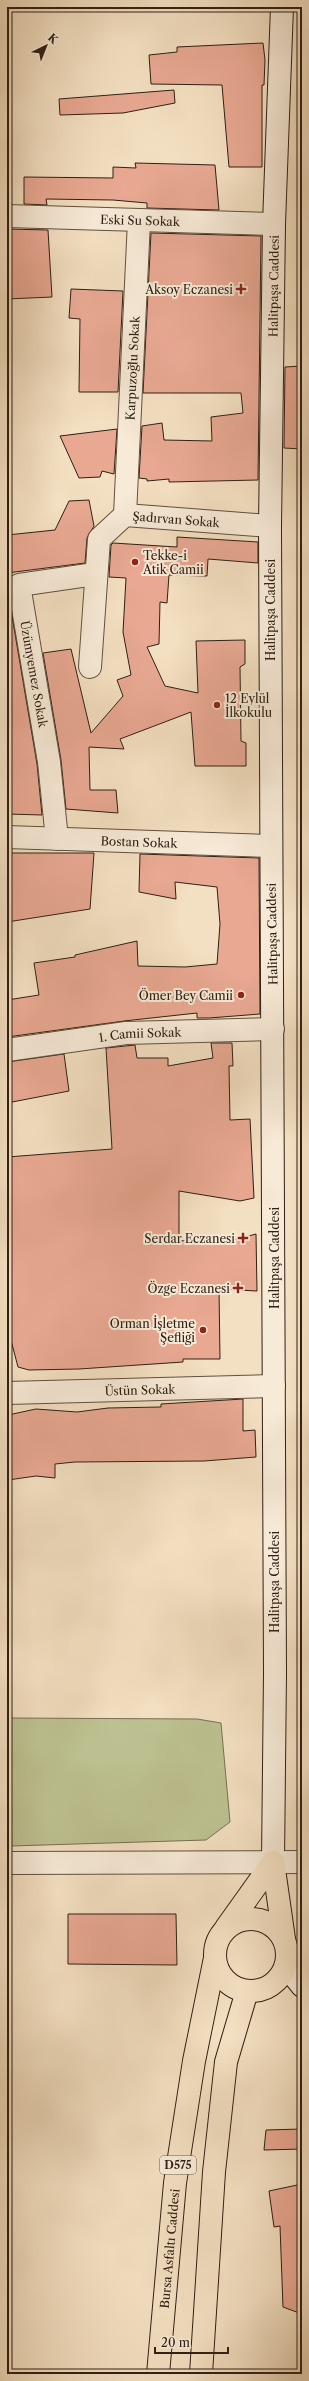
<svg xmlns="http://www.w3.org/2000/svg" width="309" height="2381" font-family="'Libre Caslon Text',serif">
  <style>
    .green { fill: #bdc191; stroke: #767052 }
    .building { fill: #e8a892; stroke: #2f2014 }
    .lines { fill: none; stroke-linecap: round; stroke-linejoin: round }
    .street-casing { stroke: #60503f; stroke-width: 24 }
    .secondary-casing { stroke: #2f2014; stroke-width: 24 }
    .highway-casing { stroke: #2f2014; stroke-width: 24 }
    .street { stroke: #f7ead7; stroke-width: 22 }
    .secondary { stroke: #f7ead7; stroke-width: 22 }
    .highway { stroke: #f3dfc1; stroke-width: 22 }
    .poi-dot { fill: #8f2418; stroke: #f7ead7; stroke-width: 1.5 }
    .labels { text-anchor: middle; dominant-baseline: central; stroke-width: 4; stroke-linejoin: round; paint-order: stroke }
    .shield { fill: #f7ead7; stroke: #6b5d4e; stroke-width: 1 }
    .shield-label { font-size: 11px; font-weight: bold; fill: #2f2014 }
    .street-label { font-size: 12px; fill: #2f2014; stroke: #f7ead7 }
    .poi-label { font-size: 12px; fill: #2f2014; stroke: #f7ead7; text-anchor: end }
  </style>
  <rect width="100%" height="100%" fill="#f3dfc1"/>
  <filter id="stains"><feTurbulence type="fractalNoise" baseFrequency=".005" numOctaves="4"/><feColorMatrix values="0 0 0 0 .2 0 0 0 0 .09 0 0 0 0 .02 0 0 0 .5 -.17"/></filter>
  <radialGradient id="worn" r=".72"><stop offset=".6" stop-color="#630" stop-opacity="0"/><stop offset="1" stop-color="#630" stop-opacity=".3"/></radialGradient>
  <path class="green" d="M 10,1718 L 197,1719 L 221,1723 L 230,1822 L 206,1840 L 11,1846 Z"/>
  <path class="building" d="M 263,43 L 265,60 L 264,85 L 262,85 L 262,167 L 229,167 L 222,85 L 151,84 L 149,55 L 177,52 L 177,47 Z
    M 174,90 L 175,103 L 123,113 L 60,115 L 59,99 Z
    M 135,163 L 215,165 L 219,210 L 147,208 L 147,203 L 113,200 L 46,199 L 47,205 L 24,204 L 24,177 L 113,178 L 113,167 L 136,168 Z
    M 7,229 L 48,230 L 52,297 L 7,299 Z
    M 151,233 L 261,236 L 258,480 L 169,482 L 169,479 L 147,481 L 147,479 L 139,478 L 142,426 L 162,423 L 164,440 L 212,441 L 211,417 L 243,413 L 241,393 L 143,393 Z
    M 71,289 L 123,291 L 118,392 L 79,392 L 80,319 L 69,318 Z
    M 302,366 L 302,449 L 284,448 L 285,367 Z
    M 117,429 L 114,474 L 102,471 L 100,477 L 79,478 L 60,436 Z
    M 89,500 L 94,526 L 87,538 L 85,563 L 7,573 L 7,535 L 55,530 L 69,501 Z
    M 177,537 L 258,542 L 258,563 L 208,559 L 207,576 L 169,575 L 167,603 L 160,602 L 159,644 L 147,647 L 165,686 L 198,693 L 196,641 L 245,640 L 245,664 L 240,667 L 241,741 L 246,743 L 246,766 L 195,766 L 191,712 L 120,739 L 124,749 L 89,747 L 90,790 L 116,790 L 118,813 L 66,809 L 61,760 L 43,653 L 71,649 L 91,733 L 123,696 L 117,680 L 131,675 L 123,632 L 126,578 L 109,577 L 111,545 L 113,543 L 177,547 Z
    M 12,616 L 37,764 L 42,815 L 7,814 L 7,617 Z
    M 7,853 L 94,853 L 90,909 L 7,922 Z
    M 140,854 L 259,858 L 260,1014 L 209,1018 L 197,1018 L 197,1013 L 124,1021 L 7,1037 L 7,1000 L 39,995 L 34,963 L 75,957 L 75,955 L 137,941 L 138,966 L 185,967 L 217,964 L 220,924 L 217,887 L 175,882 L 176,899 L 139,892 Z
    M 211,1043 L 232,1043 L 233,1066 L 229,1066 L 230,1120 L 250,1119 L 254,1198 L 240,1201 L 179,1191 L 179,1241 L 237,1239 L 256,1234 L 257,1291 L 219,1289 L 220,1359 L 183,1359 L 183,1362 L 79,1369 L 29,1370 L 18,1367 L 7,1325 L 7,1157 L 112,1149 L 106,1048 L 135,1045 L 137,1058 L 168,1058 L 168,1066 L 213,1058 Z
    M 64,1054 L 69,1091 L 7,1103 L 7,1062 Z
    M 243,1399 L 243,1431 L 255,1430 L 256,1457 L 204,1461 L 75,1462 L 55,1464 L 55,1478 L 36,1476 L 8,1480 L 8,1415 L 36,1409 L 77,1412 L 108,1408 L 161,1407 L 161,1404 Z
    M 68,1914 L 176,1914 L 177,1965 L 68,1964 Z
    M 302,2129 L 302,2149 L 264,2150 L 266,2130 Z
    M 302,2184 L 302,2314 L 283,2307 L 280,2226 L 274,2227 L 269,2191 Z"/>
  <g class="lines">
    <defs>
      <g id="street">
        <path id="s1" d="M 7,216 L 274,224"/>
        <path id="s2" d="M 125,515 L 139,221"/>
        <path id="s3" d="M 90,667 L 99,539 L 125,515 L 270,526"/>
        <path id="s4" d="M 7,837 L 270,846"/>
        <path d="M 57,839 L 49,762 L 19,585 L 95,574"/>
        <path id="s5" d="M 7,1050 L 126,1033 L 273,1029"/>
        <path id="s6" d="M 7,1393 L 274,1386"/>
        <path d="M 7,1863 L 302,1862"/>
      </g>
      <g id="secondary">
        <path id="s7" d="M 273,1862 L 275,1673 L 270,526 L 274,224 L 282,7"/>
        <path d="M 286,1966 L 302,1986"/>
      </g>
      <g id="highway">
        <path d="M 273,1862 L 284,1939"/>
        <circle cx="251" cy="1955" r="36"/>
        <path d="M 226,1928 L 273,1862"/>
        <path id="s8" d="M 158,2374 L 175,2183 L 194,2061 L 215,1958"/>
        <path d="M 201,2374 L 214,2172 L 226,2062 L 247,1991"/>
      </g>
    </defs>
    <use href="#street" class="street-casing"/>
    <use href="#secondary" class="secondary-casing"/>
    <use href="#highway" class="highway-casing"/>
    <use href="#street" class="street"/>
    <use href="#secondary" class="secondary"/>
    <use href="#highway" class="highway"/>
  </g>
  <g class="poi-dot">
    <path d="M239 283h4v4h4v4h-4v4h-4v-4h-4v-4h4z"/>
    <circle cx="135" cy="562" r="4"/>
    <circle cx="217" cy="705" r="4"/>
    <circle cx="241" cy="995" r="4"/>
    <path d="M241 1232h4v4h4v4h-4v4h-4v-4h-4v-4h4z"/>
    <path d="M236 1282h4v4h4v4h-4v4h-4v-4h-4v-4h4z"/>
    <circle cx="203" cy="1330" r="4"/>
  </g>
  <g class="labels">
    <rect class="shield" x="160" y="2156" width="36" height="18" rx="3"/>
    <g class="shield-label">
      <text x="178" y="2165">D575</text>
    </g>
    <g class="street-label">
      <text stroke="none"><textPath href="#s1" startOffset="133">Eski Su Sokak</textPath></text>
      <text stroke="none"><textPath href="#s7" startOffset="1576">Halitpaşa Caddesi</textPath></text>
      <text stroke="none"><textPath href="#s2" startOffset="147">Karpuzoğlu Sokak</textPath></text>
      <text stroke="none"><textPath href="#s3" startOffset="215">Şadırvan Sokak</textPath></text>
      <text transform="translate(270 610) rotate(-90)">Halitpaşa Caddesi</text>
      <text transform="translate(34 674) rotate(80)">Üzümyemez Sokak</text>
      <text stroke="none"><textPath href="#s4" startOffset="132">Bostan Sokak</textPath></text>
      <text transform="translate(272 934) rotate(-91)">Halitpaşa Caddesi</text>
      <text stroke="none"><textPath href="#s5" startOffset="134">1. Camii Sokak</textPath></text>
      <text transform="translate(274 1258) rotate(-90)">Halitpaşa Caddesi</text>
      <text stroke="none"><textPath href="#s6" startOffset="133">Üstün Sokak</textPath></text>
      <text transform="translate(274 1582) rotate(-90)">Halitpaşa Caddesi</text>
      <text stroke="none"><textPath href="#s8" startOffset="126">Bursa Asfaltı Caddesi</textPath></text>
    </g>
    <g class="poi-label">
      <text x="233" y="289">Aksoy Eczanesi</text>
      <text x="143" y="555" text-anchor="start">Tekke-i<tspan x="143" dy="14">Atik Camii</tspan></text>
      <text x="225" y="698" text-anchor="start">12 Eylül<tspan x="225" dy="14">İlkokulu</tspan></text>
      <text x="233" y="995">Ömer Bey Camii</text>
      <text x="235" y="1238">Serdar Eczanesi</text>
      <text x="230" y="1288">Özge Eczanesi</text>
      <text x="195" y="1323">Orman İşletme<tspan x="195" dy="14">Şefliği</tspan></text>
    </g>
  </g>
  <rect width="309" height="2381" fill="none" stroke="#f3dfc1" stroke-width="24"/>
  <rect x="8" y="8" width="293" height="2365" fill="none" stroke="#2f2014" stroke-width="2"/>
  <rect x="12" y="12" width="285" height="2357" fill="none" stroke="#2f2014"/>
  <g transform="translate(46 46) rotate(43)" stroke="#f7ead7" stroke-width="3" paint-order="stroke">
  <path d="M0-3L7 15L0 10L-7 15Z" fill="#2f2014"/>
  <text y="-6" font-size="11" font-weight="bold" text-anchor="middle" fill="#2f2014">K</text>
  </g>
  <path d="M155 2347v6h73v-6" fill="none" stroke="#2f2014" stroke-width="2"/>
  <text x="161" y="2347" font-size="12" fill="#2f2014" stroke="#f7ead7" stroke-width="3" paint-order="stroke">20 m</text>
  <rect width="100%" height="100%" filter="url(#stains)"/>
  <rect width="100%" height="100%" fill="url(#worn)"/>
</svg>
